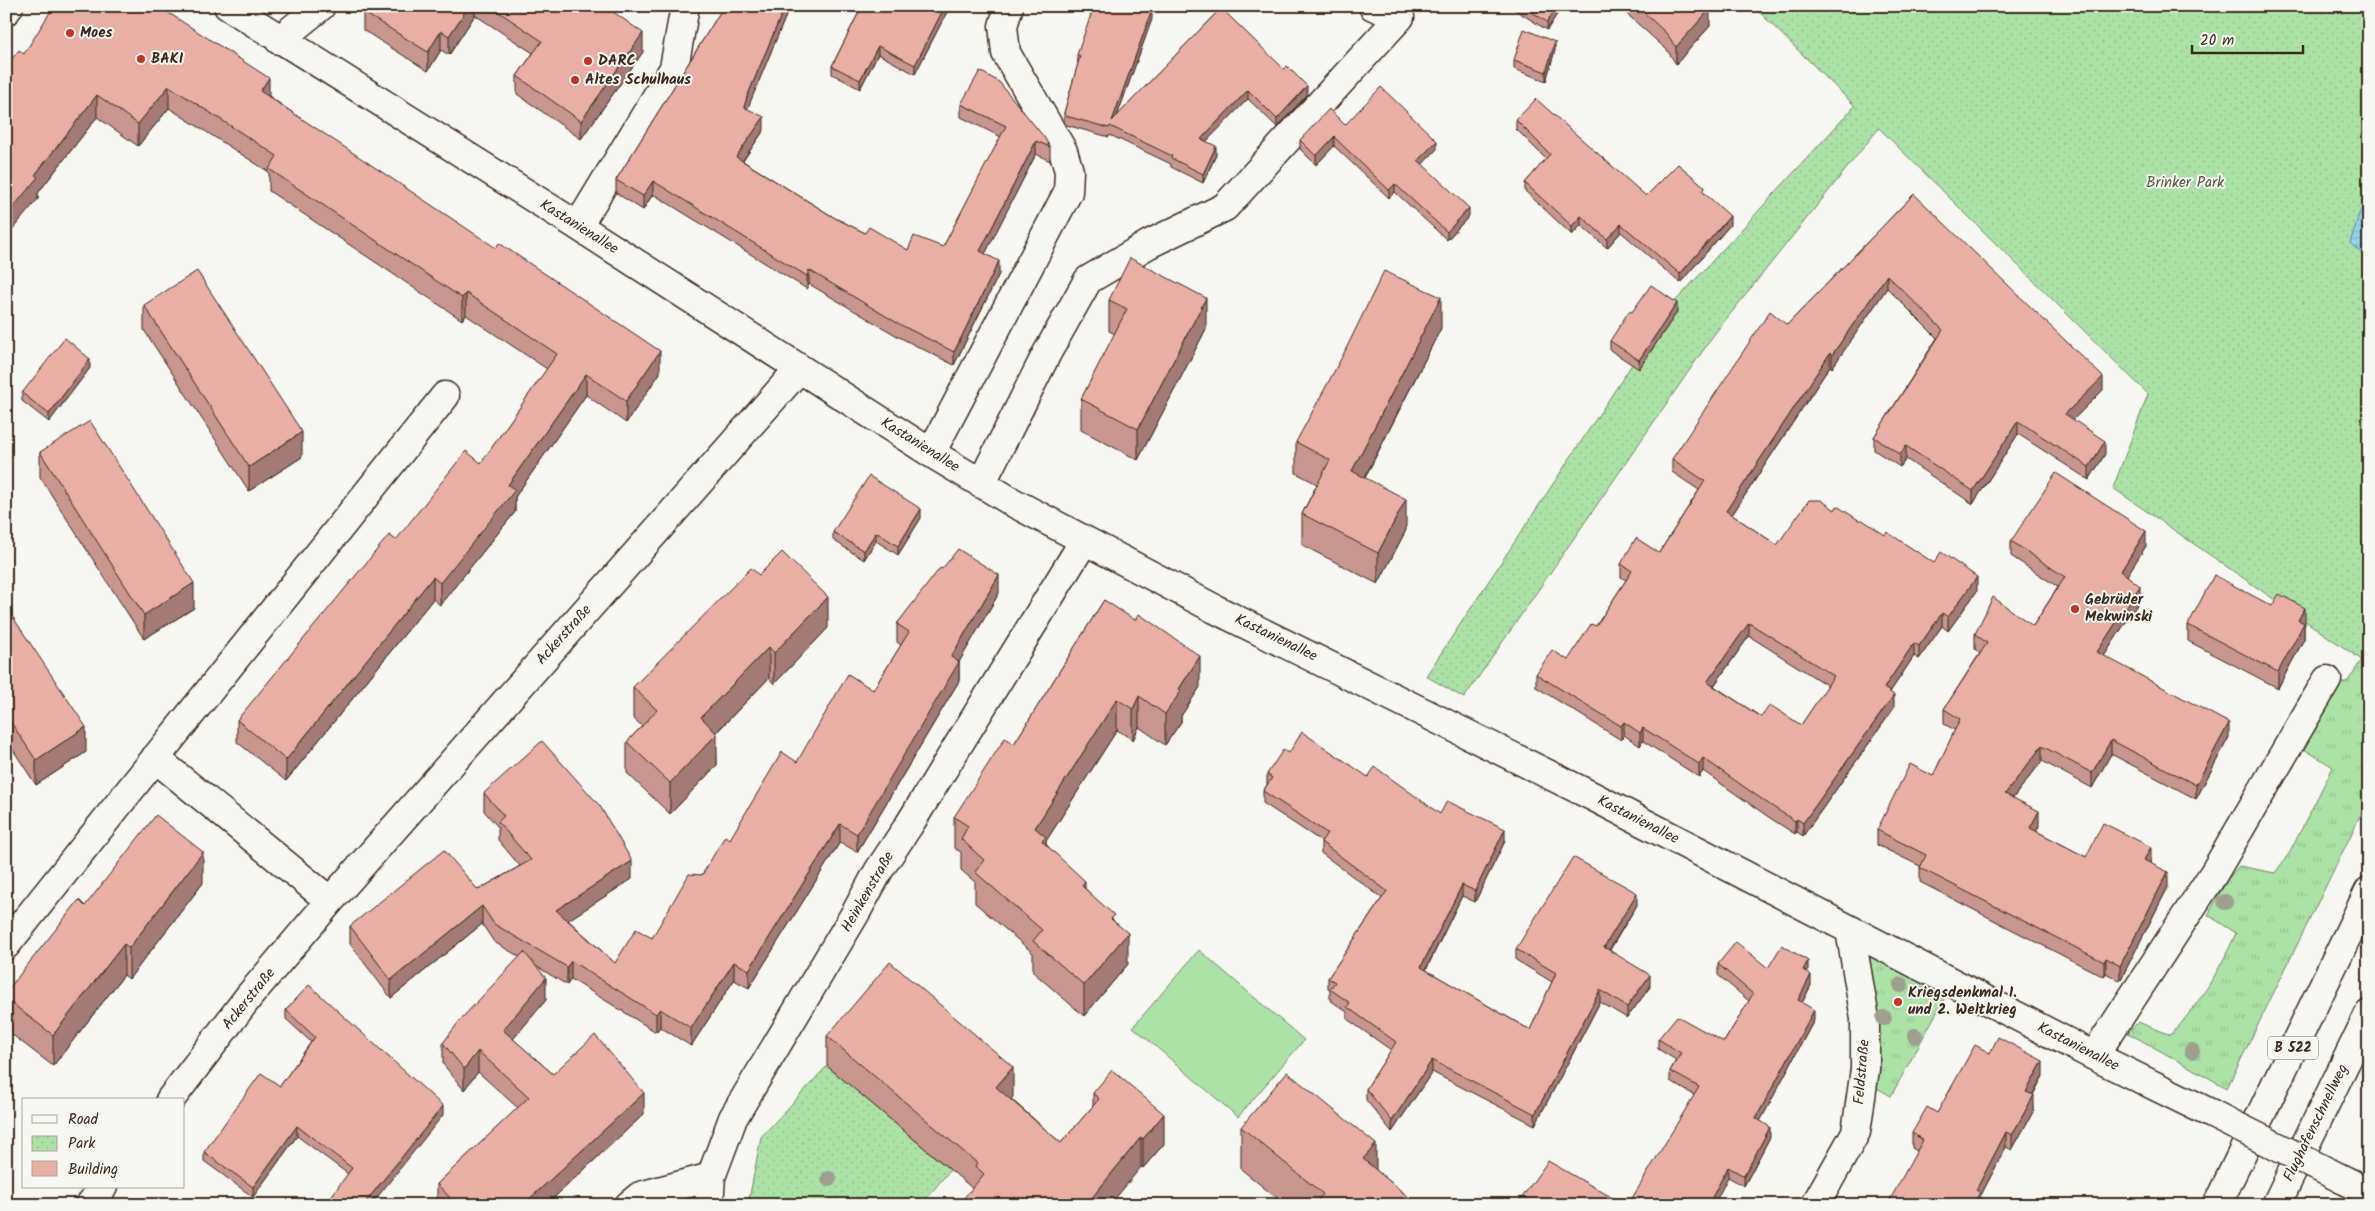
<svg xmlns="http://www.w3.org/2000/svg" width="2375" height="1211" font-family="Kalam,sans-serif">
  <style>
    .grass { fill: url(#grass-tufts); stroke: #738662 }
    .park { fill: url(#park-dots); stroke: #738662 }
    .pitch { fill: #abe3a7; stroke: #738662 }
    .water { fill: url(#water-rules); stroke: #6f8f9e }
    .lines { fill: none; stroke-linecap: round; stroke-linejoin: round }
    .minor-casing { stroke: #3b2a1e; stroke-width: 31 }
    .highway-casing { stroke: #3b2a1e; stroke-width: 31 }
    .minor { stroke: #f6f6f2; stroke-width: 28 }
    .highway { stroke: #f6f6f2; stroke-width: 28 }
    .minor-bridge-casing { stroke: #3b2a1e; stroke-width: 31; stroke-linecap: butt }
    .minor-bridge { stroke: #f6f6f2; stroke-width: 28 }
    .tree { fill: #9f9f90 }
    .wall { fill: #c8968e; stroke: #3b2a1e; fill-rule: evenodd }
    .shaded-wall { fill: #a37a74; stroke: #3b2a1e }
    .building { fill: #e9afa5; stroke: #3b2a1e; fill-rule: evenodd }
    .poi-dot { fill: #c8321e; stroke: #f6f6f2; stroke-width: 2 }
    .labels { text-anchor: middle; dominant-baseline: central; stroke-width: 4; stroke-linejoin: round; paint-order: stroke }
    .shield { fill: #f6f6f2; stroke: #73675e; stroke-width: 1 }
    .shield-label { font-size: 14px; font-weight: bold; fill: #3b2a1e }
    .poi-label { font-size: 15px; font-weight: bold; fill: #3b2a1e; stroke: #f6f6f2; text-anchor: start }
    .park-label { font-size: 15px; fill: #575840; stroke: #f6f6f2 }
    .street-label { font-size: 15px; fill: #3b2a1e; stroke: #f6f6f2 }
  </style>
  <defs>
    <pattern id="grass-tufts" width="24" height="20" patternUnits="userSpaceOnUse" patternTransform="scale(1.25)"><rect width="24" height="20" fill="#abe3a7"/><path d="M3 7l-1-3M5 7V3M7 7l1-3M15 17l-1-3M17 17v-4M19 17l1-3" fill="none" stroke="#94c38f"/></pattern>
    <pattern id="park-dots" width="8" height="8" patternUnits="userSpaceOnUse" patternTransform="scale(1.25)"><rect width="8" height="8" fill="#abe3a7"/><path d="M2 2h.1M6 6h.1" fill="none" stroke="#94c38f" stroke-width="1.8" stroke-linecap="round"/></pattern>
    <pattern id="water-rules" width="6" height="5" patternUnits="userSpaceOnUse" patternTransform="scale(1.25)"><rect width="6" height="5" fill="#91d3f3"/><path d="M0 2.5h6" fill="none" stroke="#7eb5d0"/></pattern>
  </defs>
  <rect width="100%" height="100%" fill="#f6f6f2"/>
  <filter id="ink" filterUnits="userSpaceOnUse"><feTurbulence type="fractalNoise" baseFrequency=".02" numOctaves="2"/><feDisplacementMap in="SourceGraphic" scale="10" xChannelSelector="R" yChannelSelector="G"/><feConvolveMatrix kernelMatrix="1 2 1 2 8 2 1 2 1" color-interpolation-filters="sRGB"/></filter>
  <g filter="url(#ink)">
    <path class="grass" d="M 2361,661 L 2369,666 L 2369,798 L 2227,1088 L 2128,1033 L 2138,1022 L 2171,1035 C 2199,1004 2219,972 2236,933 L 2208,915 L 2227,880 L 2239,866 L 2275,873 L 2290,852 L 2333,767 L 2299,746 L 2335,686 L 2348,681 Z
      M 1850,930 L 1953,983 L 1891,1096 L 1863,1080 Z"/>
    <path class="park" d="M 1753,6 L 2369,6 L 2369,202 L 2360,211 L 2350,243 L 2369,260 L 2369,665 L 2113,488 L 2148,394 L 1879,128 L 1715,333 L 1464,698 L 1426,676 L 1670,307 L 1855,106 Z
      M 827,1066 L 950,1170 L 921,1205 L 748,1205 L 761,1137 Z"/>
    <path class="pitch" d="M 1199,950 L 1304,1040 L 1238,1117 L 1133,1027 Z"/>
    <path class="water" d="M 2369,202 L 2369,260 L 2350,243 L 2360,211 Z"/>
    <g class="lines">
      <defs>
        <path id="minor" d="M 228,6 L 578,226 L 931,453 L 1014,503 L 1215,609 L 1594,797 L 2094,1056 L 2210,1113
          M 6,11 L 9,6
          M 279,40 L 321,6
          M 578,226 L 674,68 L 685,6
          M 931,453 L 1068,192 L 1069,171 L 1063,151 L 1006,53 L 1003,26 L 1009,6
          M 981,484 L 1047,353 L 1088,280 L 1149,244 L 1225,207 L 1400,17 L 1373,6
          M 155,758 L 330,901
          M 6,945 L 445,396
          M 2094,1056 L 2214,873 L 2327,680
          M 170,1100 L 250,995 L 330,901 L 799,369
          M 2342,1179 L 2369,1192
          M 90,1205 L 103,1187
          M 629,1205 L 640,1196 L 711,1177 L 733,1118 L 855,914 L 879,870 L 909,825 L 1084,541
          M 709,1205 L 711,1177
          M 1815,1205 L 1856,1132 L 1865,1069 L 1865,1019 L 1850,930"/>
        <path id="highway" d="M 2217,1205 L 2369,891
          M 2276,1205 L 2369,1014"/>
      </defs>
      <use href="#minor" class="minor-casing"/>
      <use href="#highway" class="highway-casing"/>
      <use href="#minor" class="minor"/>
      <use href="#highway" class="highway"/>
      <defs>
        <path id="minor-bridge" d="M 2210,1113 L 2342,1179"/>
      </defs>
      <use href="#minor-bridge" class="minor-bridge-casing"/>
      <use href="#minor-bridge" class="minor-bridge"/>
    </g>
    <g class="tree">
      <circle cx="2225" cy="902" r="8"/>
      <circle cx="1901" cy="985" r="8"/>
      <circle cx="1884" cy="1018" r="8"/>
      <circle cx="1915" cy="1036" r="8"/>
      <circle cx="2192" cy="1051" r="8"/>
      <circle cx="829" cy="1179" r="8"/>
    </g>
    <path class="wall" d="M 366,6 L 605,6 L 643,52 L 581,139 L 517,94 L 517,76 L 533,53 L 475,15 L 449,55 L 441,50 L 428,71 L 363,30 L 363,12 Z
      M 724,6 L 790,6 L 747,109 L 764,130 L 743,161 L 835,218 L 865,233 L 908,250 L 943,247 L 1001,137 L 961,117 L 961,104 L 1050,147 L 1050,161 L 1036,154 L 985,253 L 999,274 L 954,365 L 899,337 L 809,284 L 807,289 L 653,194 L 643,210 L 616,193 L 616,180 Z
      M 862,6 L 950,6 L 915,74 L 878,54 L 860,89 L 832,74 L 832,66 Z
      M 1509,6 L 1562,6 L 1547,30 Z
      M 1618,6 L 1707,6 L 1710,26 L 1676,64 L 1667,50 Z
      M 1221,8 L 1307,95 L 1277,127 L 1248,99 L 1206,141 L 1216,155 L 1203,183 L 1171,167 L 1171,164 L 1110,135 L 1109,137 L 1066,125 L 1064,121 L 1064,113 L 1078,64 L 1077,55 L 1152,19 L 1117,116 Z
      M 1555,50 L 1546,81 L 1514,69 L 1514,60 Z
      M 24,54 L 269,96 L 660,373 L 626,423 L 586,395 L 515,497 L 515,512 L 440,605 L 433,599 L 286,781 L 237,742 L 237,720 L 396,540 L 481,463 L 547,369 L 466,315 L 462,320 L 269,191 L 269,172 L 169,108 L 138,146 L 97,117 L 38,193 L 38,199 Z
      M 1516,120 L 1646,196 L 1705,193 L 1730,225 L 1680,283 L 1621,232 L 1607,248 L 1581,225 L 1572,235 L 1525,191 L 1525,183 L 1546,159 L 1516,129 Z
      M 1345,125 L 1437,149 L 1422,164 L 1469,216 L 1447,240 L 1395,192 L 1389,198 L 1334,146 L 1316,165 L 1300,149 L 1300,140 Z
      M 1914,194 L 2103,390 L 2073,420 L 2105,454 L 2089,480 L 2018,434 L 1973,504 L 1906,459 L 1900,467 L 1874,450 L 1874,437 L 1937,338 L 1887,288 L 1832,368 L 1830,366 L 1732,515 L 1777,545 L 1835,510 L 1860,521 L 1977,591 L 1948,631 L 1942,626 L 1919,659 L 1914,656 L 1890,692 L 1894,708 L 1803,836 L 1797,832 L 1795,834 L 1770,818 L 1703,771 L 1699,777 L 1643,741 L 1640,746 L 1624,735 L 1621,740 L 1536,687 L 1536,674 L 1568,660 L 1596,626 L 1626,580 L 1621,577 L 1621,564 L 1659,553 L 1699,490 L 1672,472 L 1672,459 L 1787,325 ZM 1749,636 L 1828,686 L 1801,725 L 1761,717 L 1714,686 Z
      M 1109,300 L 1206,329 L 1138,460 L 1081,430 L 1081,399 L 1115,334 L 1109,331 Z
      M 144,305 L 302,457 L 249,491 L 144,330 Z
      M 1677,312 L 1639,369 L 1610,350 L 1610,341 Z
      M 1441,328 L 1365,478 L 1406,530 L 1378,584 L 1302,545 L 1302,514 L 1317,484 L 1296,473 L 1296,442 Z
      M 90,368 L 49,422 L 22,401 L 22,393 Z
      M 40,452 L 194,608 L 144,639 L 40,477 Z
      M 921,518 L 898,555 L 876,541 L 864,560 L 833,540 L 833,532 Z
      M 2011,541 L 2146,546 L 2127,575 L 2140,600 L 2104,656 L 2229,737 L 2196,799 L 2111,754 L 2092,788 L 2042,761 L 2013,798 L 2039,826 L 2036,831 L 2086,857 L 2151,861 L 2150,863 L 2168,887 L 2120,981 L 2106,973 L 2104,977 L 1920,882 L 1920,866 L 1877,845 L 1877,830 L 1933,776 L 1955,730 L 1944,724 L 1944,709 L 1980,653 L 1975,649 L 1975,634 L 2033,626 L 2058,587 L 2011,556 Z
      M 942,569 L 999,593 L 959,662 L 959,681 L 857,852 L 840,842 L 749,988 L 734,980 L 691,1046 L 660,1027 L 656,1032 L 571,979 L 567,985 L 536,966 L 546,1000 L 513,1039 L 553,1074 L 644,1114 L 546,1205 L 437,1205 L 437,1184 L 518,1108 L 478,1072 L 464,1090 L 443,1064 L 443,1043 L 520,957 L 494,942 L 482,924 L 391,998 L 350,944 L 350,926 L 478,890 L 520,866 L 498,840 L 498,827 L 484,811 L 484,793 L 632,879 L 568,920 L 615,963 L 652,938 L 730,839 L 797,762 L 873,690 L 901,645 L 897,642 L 897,624 Z
      M 759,575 L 828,628 L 774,684 L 769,678 L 716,733 L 717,765 L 670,814 L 627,773 L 627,742 L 642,726 L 633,718 L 633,687 Z
      M 1104,600 L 1200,687 L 1181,716 L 1181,722 L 1165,745 L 1139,727 L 1133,740 L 1117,730 L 1046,841 L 1046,844 L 1114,921 L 1128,964 L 1084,1016 L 1033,972 L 1033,953 L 975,903 L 975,882 L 961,870 L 961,852 L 954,848 L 954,817 L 1014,744 Z
      M 6,607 L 86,752 L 36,785 L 6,739 Z
      M 2305,624 L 2304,627 L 2304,639 L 2278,688 L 2188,641 L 2188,625 Z
      M 1289,753 L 1368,777 L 1440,814 L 1505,841 L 1475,902 L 1462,896 L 1426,970 L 1530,1030 L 1552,982 L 1516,960 L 1516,949 L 1637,905 L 1610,950 L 1650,987 L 1627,1018 L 1600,1002 L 1535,1125 L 1432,1072 L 1392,1132 L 1366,1100 L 1366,1089 L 1391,1050 L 1347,1019 L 1347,1012 L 1330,1000 L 1330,991 L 1328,989 L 1328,978 L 1382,898 L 1321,853 L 1321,841 L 1263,803 L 1263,791 L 1267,785 L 1267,774 Z
      M 203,883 L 129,979 L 124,975 L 53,1066 L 6,1030 L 6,992 L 85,906 Z
      M 1718,964 L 1808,971 L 1807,973 L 1811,985 L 1802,1003 L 1814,1020 L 1760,1121 L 1770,1137 L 1744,1186 L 1728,1177 L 1694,1095 L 1670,1081 L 1670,1071 L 1676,1060 L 1658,1049 L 1658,1039 L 1724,1042 L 1749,1001 L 1718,975 Z
      M 286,1010 L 443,1115 L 348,1174 L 297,1136 L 253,1197 L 204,1161 L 204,1152 L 280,1086 L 311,1042 L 286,1019 Z
      M 827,1036 L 1013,1097 L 1011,1099 L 1061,1143 L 1093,1106 L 1093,1093 L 1164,1144 L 1143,1168 L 1141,1167 L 972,1188 L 827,1066 Z
      M 1990,1053 L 2043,1076 L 2033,1095 L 2034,1110 L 2012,1150 L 2006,1147 L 1980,1197 L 1980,1205 L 1917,1151 L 1912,1148 L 1912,1133 L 1937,1113 Z
      M 1241,1127 L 1376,1170 L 1418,1205 L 1285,1205 L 1241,1169 Z"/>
    <path class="shaded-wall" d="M 469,6 L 475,6 L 475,15 L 449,55 L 449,36 Z
      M 785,6 L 790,6 L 747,110 L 744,107 L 747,97 Z
      M 945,6 L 950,6 L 915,74 L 915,65 Z
      M 1557,6 L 1562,6 L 1547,30 L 1547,22 Z
      M 1710,9 L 1710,26 L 1676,64 L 1676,47 Z
      M 1152,10 L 1152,19 L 1113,127 L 1112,121 Z
      M 441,31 L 441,50 L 428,71 L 428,52 Z
      M 643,33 L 643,52 L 581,139 L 581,121 Z
      M 1555,42 L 1555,50 L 1546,81 L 1546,72 Z
      M 878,46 L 878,54 L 860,89 L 860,80 Z
      M 269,78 L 269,100 L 260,91 Z
      M 169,86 L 169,108 L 138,146 L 138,124 Z
      M 1307,86 L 1307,95 L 1277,127 L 1277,119 Z
      M 1248,90 L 1248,99 L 1201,147 L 1201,139 Z
      M 97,95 L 97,117 L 38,193 L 38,199 L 6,237 L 6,216 L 35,175 Z
      M 764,117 L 764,130 L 736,170 L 736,157 Z
      M 1334,137 L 1334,146 L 1316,165 L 1316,156 Z
      M 1036,141 L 1036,154 L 980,264 L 980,251 Z
      M 1437,141 L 1437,149 L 1418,169 L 1418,160 Z
      M 1216,146 L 1216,155 L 1203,183 L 1203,174 Z
      M 653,181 L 653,194 L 643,210 L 643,196 Z
      M 1395,184 L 1395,192 L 1389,198 L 1389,190 Z
      M 1469,208 L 1469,216 L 1447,240 L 1447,232 Z
      M 1581,216 L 1581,225 L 1572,235 L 1572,226 Z
      M 1730,216 L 1730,225 L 1680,283 L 1680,274 Z
      M 1621,224 L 1621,232 L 1607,248 L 1607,239 Z
      M 999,261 L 999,274 L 954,365 L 954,352 Z
      M 809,270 L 809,284 L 807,289 L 807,276 Z
      M 1887,275 L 1887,288 L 1832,368 L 1832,355 Z
      M 466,293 L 466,315 L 462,320 L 462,298 Z
      M 1441,297 L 1441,328 L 1352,502 L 1352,471 Z
      M 1206,298 L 1206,329 L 1138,460 L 1138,429 Z
      M 1677,303 L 1677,312 L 1639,369 L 1639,360 Z
      M 660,351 L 660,373 L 626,423 L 626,401 Z
      M 1830,353 L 1830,366 L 1726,524 L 1726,511 Z
      M 90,359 L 90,368 L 49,422 L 49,414 Z
      M 586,374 L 586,395 L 515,497 L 515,512 L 440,605 L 440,583 L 508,485 Z
      M 2103,377 L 2103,390 L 2065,428 L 2065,414 Z
      M 2018,421 L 2018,434 L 1973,504 L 1973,491 Z
      M 302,432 L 302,457 L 249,491 L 249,467 Z
      M 2105,441 L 2105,454 L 2089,480 L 2089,467 Z
      M 1906,446 L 1906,459 L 1900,467 L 1900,454 Z
      M 1406,499 L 1406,530 L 1378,584 L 1378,553 Z
      M 921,509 L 921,518 L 898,555 L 898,546 Z
      M 2146,531 L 2146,546 L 2121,585 L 2121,571 Z
      M 876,532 L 876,541 L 864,560 L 864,551 Z
      M 999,575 L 999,593 L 959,662 L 959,681 L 857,852 L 857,834 L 951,657 Z
      M 433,577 L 433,599 L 286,781 L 286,760 Z
      M 1977,577 L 1977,591 L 1948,631 L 1948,617 Z
      M 194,583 L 194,608 L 144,639 L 144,615 Z
      M 2140,586 L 2140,600 L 2097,667 L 2097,652 Z
      M 828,597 L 828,628 L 774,684 L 774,653 Z
      M 2305,608 L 2305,624 L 2304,627 L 2304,639 L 2278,688 L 2278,672 L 2298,620 Z
      M 1942,613 L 1942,626 L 1919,659 L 1919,646 Z
      M 1749,623 L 1749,636 L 1707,695 L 1707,682 Z
      M 1914,643 L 1914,656 L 1884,701 L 1884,688 Z
      M 769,647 L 769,678 L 701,748 L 701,717 Z
      M 1200,656 L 1200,687 L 1181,716 L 1181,722 L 1165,745 L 1165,714 L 1179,689 Z
      M 1894,695 L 1894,708 L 1803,836 L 1803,823 Z
      M 1139,696 L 1139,727 L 1133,740 L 1133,709 Z
      M 1117,699 L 1117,730 L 1046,841 L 1046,868 L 1035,828 Z
      M 1624,722 L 1624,735 L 1621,740 L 1621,726 Z
      M 2229,723 L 2229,737 L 2196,799 L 2196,785 Z
      M 86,727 L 86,752 L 36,785 L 36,760 Z
      M 1643,728 L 1643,741 L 1640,746 L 1640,733 Z
      M 717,734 L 717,765 L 670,814 L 670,783 Z
      M 2111,740 L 2111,754 L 2092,788 L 2092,773 Z
      M 2042,746 L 2042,761 L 2005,808 L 2005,794 Z
      M 1703,758 L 1703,771 L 1699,777 L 1699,764 Z
      M 2039,811 L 2039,826 L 2030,843 L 2030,828 Z
      M 1797,819 L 1797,832 L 1795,834 L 1795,821 Z
      M 840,824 L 840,842 L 749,988 L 749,970 Z
      M 1505,829 L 1505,841 L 1475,902 L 1475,891 Z
      M 2151,847 L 2151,861 L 2144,874 L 2144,860 Z
      M 203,852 L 203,883 L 129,979 L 129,948 Z
      M 632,861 L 632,879 L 556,928 L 556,910 Z
      M 2168,872 L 2168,887 L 2120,981 L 2120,966 Z
      M 1085,881 L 1085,913 L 1082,886 Z
      M 1462,885 L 1462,896 L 1421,979 L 1421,967 Z
      M 1637,893 L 1637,905 L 1604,958 L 1604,947 Z
      M 482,906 L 482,924 L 391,998 L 391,980 Z
      M 1128,933 L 1128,964 L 1084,1016 L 1084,985 Z
      M 124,944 L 124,975 L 53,1066 L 53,1035 Z
      M 2106,958 L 2106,973 L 2104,977 L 2104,962 Z
      M 571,961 L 571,979 L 567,985 L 567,967 Z
      M 1808,961 L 1808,971 L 1803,981 L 1803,970 Z
      M 734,962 L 734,980 L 691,1046 L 691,1028 Z
      M 1650,975 L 1650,987 L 1627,1018 L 1627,1007 Z
      M 1811,975 L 1811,985 L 1798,1011 L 1798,1000 Z
      M 546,978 L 546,1000 L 503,1051 L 503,1030 Z
      M 1600,990 L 1600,1002 L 1535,1125 L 1535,1114 Z
      M 660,1009 L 660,1027 L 656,1032 L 656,1014 Z
      M 1814,1010 L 1814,1020 L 1756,1129 L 1756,1118 Z
      M 478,1051 L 478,1072 L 464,1090 L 464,1069 Z
      M 1432,1060 L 1432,1072 L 1392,1132 L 1392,1121 Z
      M 2043,1061 L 2043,1076 L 2026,1106 L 2026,1092 Z
      M 1013,1067 L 1013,1097 L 996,1116 L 996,1087 Z
      M 644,1093 L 644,1114 L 546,1205 L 523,1205 Z
      M 2034,1095 L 2034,1110 L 2012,1150 L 2012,1135 Z
      M 443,1106 L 443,1115 L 371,1205 L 363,1205 Z
      M 1164,1114 L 1164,1144 L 1143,1168 L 1143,1139 Z
      M 297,1126 L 297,1136 L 253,1197 L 253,1187 Z
      M 1770,1127 L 1770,1137 L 1744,1186 L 1744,1176 Z
      M 2006,1132 L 2006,1147 L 1980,1197 L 1980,1205 L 1973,1205 L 1976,1190 Z
      M 1141,1137 L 1141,1167 L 1110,1205 L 1086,1205 Z
      M 1376,1144 L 1376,1185 L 1363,1159 Z
      M 1728,1167 L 1728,1177 L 1714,1205 L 1708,1205 Z"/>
    <path class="building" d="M 54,6 L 158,6 L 269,78 L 260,91 L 496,248 L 499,243 L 660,351 L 626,401 L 586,374 L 508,485 L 515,490 L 440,583 L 433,577 L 286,760 L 237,720 L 389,535 L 396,540 L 466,451 L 481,463 L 557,354 L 466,293 L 462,298 L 269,169 L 277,156 L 169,86 L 138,124 L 97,95 L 35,175 L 38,177 L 6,216 L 6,66 L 19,50 L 24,54 Z
      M 366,6 L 469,6 L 449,36 L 441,31 L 428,52 L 363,12 Z
      M 490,6 L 605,6 L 643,33 L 581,121 L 517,76 L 542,41 Z
      M 724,6 L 785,6 L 747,97 L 744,107 L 764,117 L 736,157 L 835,218 L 865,233 L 869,227 L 908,250 L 914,236 L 943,247 L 1006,126 L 961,104 L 980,71 L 999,82 L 1044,137 L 1050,147 L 1036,141 L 980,251 L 999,261 L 954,352 L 899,324 L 809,270 L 807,276 L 653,181 L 643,196 L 616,180 Z
      M 862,6 L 945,6 L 915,65 L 878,46 L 860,80 L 832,66 Z
      M 1094,6 L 1143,6 L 1152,10 L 1112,121 L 1221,8 L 1284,69 L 1287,66 L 1307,86 L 1277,119 L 1248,90 L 1201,139 L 1216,146 L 1203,174 L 1171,158 L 1172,156 L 1110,126 L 1109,128 L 1066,116 L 1064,113 L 1080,56 L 1077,55 Z
      M 1523,6 L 1557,6 L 1547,22 Z
      M 1637,6 L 1707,6 L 1710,9 L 1676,47 L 1667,34 Z
      M 1524,29 L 1555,42 L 1546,72 L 1514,60 Z
      M 1381,87 L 1437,141 L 1418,160 L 1469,208 L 1447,232 L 1395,184 L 1389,190 L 1334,137 L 1335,136 L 1316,156 L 1300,140 L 1329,109 L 1345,125 Z
      M 1536,99 L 1646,196 L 1678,164 L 1705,187 L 1702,191 L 1730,216 L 1680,274 L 1621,224 L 1607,239 L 1581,216 L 1572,226 L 1525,183 L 1550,154 L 1516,120 Z
      M 1914,194 L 2103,377 L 2065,414 L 2105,441 L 2089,467 L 2018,421 L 1973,491 L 1906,446 L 1900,454 L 1874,437 L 1943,330 L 1887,275 L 1832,355 L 1830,353 L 1726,511 L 1777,545 L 1809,500 L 1821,500 L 1835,510 L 1837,506 L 1860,521 L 1861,519 L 1885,535 L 1887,532 L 1934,563 L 1941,552 L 1977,577 L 1948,617 L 1942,613 L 1919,646 L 1914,643 L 1884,688 L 1894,695 L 1803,823 L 1797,819 L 1795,821 L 1770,805 L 1703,758 L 1699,764 L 1643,728 L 1640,733 L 1624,722 L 1621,726 L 1536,674 L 1552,650 L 1568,660 L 1591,624 L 1596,626 L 1632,571 L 1621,564 L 1636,538 L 1659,553 L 1705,481 L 1672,459 L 1770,311 L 1787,325 ZM 1749,623 L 1834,676 L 1801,725 L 1770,705 L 1761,717 L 1707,682 Z
      M 1130,258 L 1206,298 L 1138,429 L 1081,399 L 1127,309 L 1109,300 Z
      M 197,271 L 302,432 L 249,467 L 144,305 Z
      M 1384,271 L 1441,297 L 1352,471 L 1406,499 L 1378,553 L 1302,514 L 1330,460 L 1296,442 L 1342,357 Z
      M 1651,285 L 1677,303 L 1639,360 L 1610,341 L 1629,311 L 1632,312 Z
      M 65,338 L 90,359 L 49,414 L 22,393 Z
      M 90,421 L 194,583 L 144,615 L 40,452 Z
      M 2056,473 L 2146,531 L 2121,571 L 2140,586 L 2097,652 L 2229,723 L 2196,785 L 2111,740 L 2092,773 L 2042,746 L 2005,794 L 2039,811 L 2030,828 L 2086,857 L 2103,823 L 2151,847 L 2144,860 L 2168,872 L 2120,966 L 2106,958 L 2104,962 L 1920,868 L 1926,855 L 1877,830 L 1910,764 L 1933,776 L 1960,719 L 1944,709 L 1987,643 L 1975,634 L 1993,597 L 2033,626 L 2065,577 L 2011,541 Z
      M 869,476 L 921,509 L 898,546 L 876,532 L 864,551 L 833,532 Z
      M 958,549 L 999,575 L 951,657 L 959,662 L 857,834 L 840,824 L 749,970 L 734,962 L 691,1028 L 660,1009 L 656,1014 L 571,961 L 567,967 L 494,924 L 482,906 L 391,980 L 350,926 L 444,850 L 478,890 L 531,860 L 498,822 L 504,816 L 484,793 L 542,741 L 600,806 L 632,861 L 556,910 L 615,963 L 636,929 L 652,938 L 689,874 L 702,875 L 725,836 L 730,839 L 782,752 L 797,762 L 848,674 L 873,690 L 909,632 L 897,624 L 940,568 L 942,569 Z
      M 782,552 L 828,597 L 774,653 L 769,647 L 701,717 L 717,734 L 670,783 L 627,742 L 657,710 L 633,687 L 751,568 L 759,575 Z
      M 2214,575 L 2272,606 L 2279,594 L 2305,608 L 2298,620 L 2304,623 L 2278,672 L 2188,625 Z
      M 1104,600 L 1135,620 L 1139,614 L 1200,656 L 1179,689 L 1181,691 L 1165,714 L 1139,696 L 1133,709 L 1117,699 L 1035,828 L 1046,837 L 1042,841 L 1085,881 L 1082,886 L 1114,915 L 1111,919 L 1128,933 L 1084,985 L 1033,941 L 1042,930 L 975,872 L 984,860 L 961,839 L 968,826 L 954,817 L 1005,738 L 1014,744 Z
      M 6,607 L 86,727 L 36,760 L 6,715 Z
      M 1302,732 L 1368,777 L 1375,767 L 1440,814 L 1447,801 L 1505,829 L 1475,891 L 1462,885 L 1421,967 L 1530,1030 L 1556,973 L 1516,949 L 1573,857 L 1637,893 L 1604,947 L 1650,975 L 1627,1007 L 1600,990 L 1535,1114 L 1432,1060 L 1392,1121 L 1366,1089 L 1396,1042 L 1347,1007 L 1350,1003 L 1330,989 L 1335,982 L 1328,978 L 1387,891 L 1321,842 L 1327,833 L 1263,791 L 1272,778 L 1267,774 L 1283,750 L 1289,753 Z
      M 156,815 L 203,852 L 129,948 L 124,944 L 53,1035 L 6,999 L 6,992 L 79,900 L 85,906 Z
      M 1736,942 L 1768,968 L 1782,945 L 1808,961 L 1803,970 L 1811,975 L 1798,1000 L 1814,1010 L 1756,1118 L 1770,1127 L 1744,1176 L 1728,1167 L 1708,1205 L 1628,1205 L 1699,1087 L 1670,1071 L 1681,1053 L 1658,1039 L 1677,1016 L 1724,1042 L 1753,994 L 1718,964 Z
      M 524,952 L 546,978 L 503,1030 L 553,1074 L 595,1035 L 644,1093 L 523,1205 L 457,1205 L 437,1184 L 529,1097 L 478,1051 L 464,1069 L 443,1043 L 461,1019 Z
      M 890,962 L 1013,1067 L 996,1087 L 1061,1143 L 1099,1099 L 1093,1093 L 1112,1070 L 1164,1114 L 1143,1139 L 1141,1137 L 1086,1205 L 958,1205 L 984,1174 L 975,1166 L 977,1163 L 827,1036 Z
      M 309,985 L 443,1106 L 363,1205 L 325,1205 L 352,1168 L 297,1126 L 253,1187 L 204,1152 L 261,1073 L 280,1086 L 315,1037 L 286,1010 Z
      M 1998,1037 L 2043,1061 L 2026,1092 L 2034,1095 L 2012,1135 L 2006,1132 L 1976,1190 L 1980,1192 L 1973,1205 L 1887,1205 L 1923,1140 L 1912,1133 L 1927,1107 L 1937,1113 L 1975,1045 L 1990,1053 Z
      M 1287,1072 L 1376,1144 L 1363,1159 L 1418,1205 L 1314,1205 L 1323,1194 L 1241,1127 Z
      M 1548,1161 L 1625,1205 L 1521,1205 L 1518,1203 Z"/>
  </g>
  <g class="poi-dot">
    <circle cx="70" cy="33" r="5"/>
    <circle cx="141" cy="59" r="5"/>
    <circle cx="588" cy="61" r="5"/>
    <circle cx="575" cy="80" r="5"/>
    <circle cx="2075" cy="609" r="5"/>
    <circle cx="1898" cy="1002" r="5"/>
  </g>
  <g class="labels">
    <rect class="shield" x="2268" y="1036.5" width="50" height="23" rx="4"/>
    <g class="shield-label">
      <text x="2293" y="1048">B 522</text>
    </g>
    <g class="poi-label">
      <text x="80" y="33">Moes</text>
      <text x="151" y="59">BAKI</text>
      <text x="598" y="61">DARC</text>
      <text x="585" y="80">Altes Schulhaus</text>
      <text x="2085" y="600">Gebrüder<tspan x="2085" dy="17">Mekwinski</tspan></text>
      <text x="1908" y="993">Kriegsdenkmal 1.<tspan x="1908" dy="17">und 2. Weltkrieg</tspan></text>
    </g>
    <g class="park-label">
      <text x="2185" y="183">Brinker Park</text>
    </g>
    <g class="street-label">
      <text transform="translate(579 227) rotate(32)">Kastanienallee</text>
      <text transform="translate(920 445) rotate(32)">Kastanienallee</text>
      <text transform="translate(564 635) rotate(-48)">Ackerstraße</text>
      <text transform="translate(1276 638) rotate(26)">Kastanienallee</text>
      <text transform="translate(1638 820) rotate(27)">Kastanienallee</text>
      <text transform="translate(868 892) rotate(-60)">Heinkenstraße</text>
      <text transform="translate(249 999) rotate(-51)">Ackerstraße</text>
      <text transform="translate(2078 1047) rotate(27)">Kastanienallee</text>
      <text transform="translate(1862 1072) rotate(-85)">Feldstraße</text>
      <text transform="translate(2316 1123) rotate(-64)">Flughafenschnellweg</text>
    </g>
  </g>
  <rect width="2375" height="1211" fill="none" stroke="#f6f6f2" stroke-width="25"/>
  <rect x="12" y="12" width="2350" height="1186" fill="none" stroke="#3b2a1e" stroke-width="2" filter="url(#ink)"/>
  <rect x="22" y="1098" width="162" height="90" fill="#f6f6f2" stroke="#aba49d"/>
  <rect x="32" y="1115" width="25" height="8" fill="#f6f6f2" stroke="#aba49d"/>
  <text x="68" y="1124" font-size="15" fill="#3b2a1e">Road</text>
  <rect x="32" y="1136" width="25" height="15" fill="url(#park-dots)" stroke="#aba49d"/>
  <text x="68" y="1148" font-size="15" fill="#3b2a1e">Park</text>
  <rect x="32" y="1161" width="25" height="15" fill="#e9afa5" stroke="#aba49d"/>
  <text x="68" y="1174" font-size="15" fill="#3b2a1e">Building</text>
  <path d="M2192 45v8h111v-8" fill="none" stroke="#3b2a1e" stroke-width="2.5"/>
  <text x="2200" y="45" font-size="15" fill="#3b2a1e" stroke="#f6f6f2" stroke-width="4" paint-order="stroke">20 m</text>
</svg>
